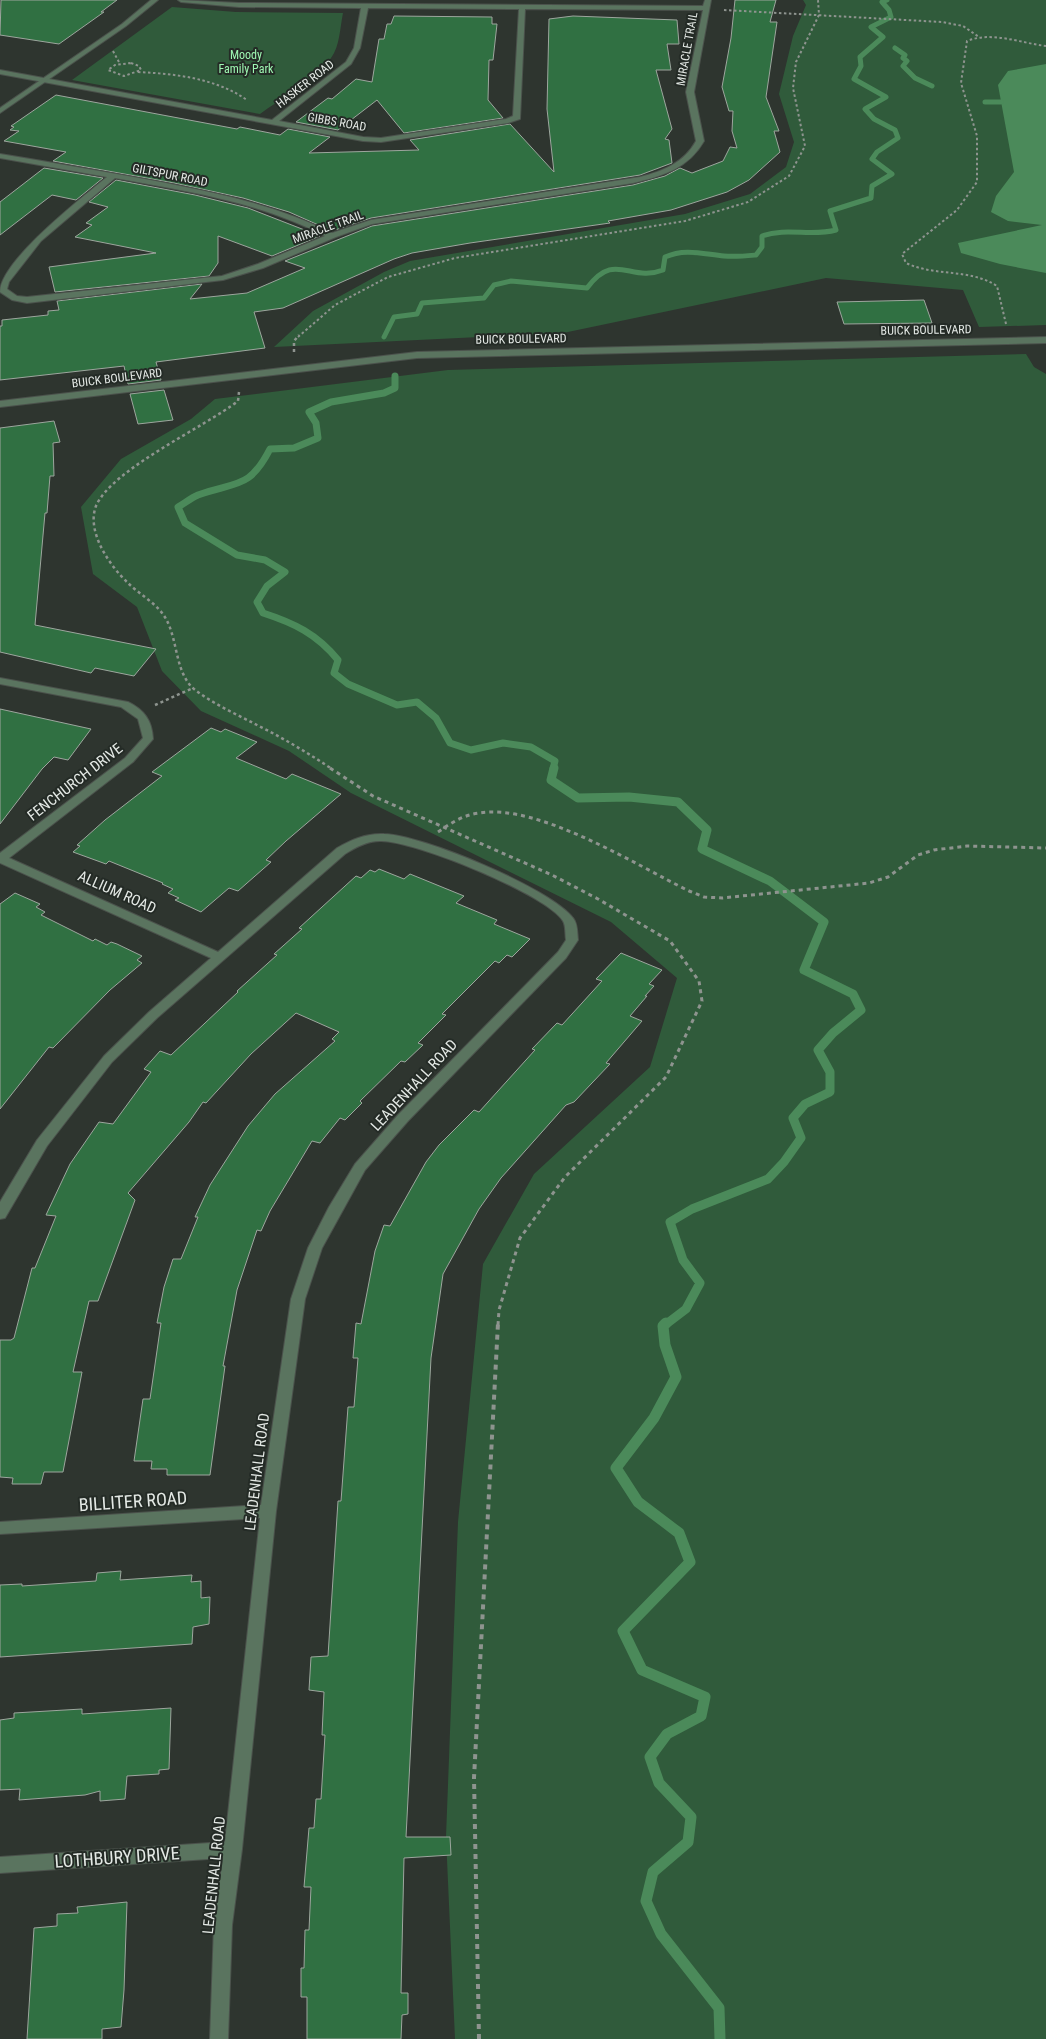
<svg xmlns="http://www.w3.org/2000/svg" width="1046" height="2039" font-family="'Roboto Condensed',sans-serif">
  <style>
    .green { fill: #305b3b }
    .water { fill: #4b8a5a }
    .lines { fill: none; stroke-linecap: round; stroke-linejoin: round }
    .stream-far3 { stroke: #4b8a5a; stroke-width: 5 }
    .stream-far2 { stroke: #4b8a5a; stroke-width: 7 }
    .stream-far1 { stroke: #4b8a5a; stroke-width: 9 }
    .stream { stroke: #4b8a5a; stroke-width: 11 }
    .building { fill: #307042; stroke: #9da69e }
    .minor-casing { stroke: #4b524c; stroke-width: 2 }
    .tertiary-casing { stroke: #4b524c; stroke-width: 2 }
    .path-far3 { stroke: #8e948f; stroke-width: 2; stroke-dasharray: 2.5 2.5; stroke-linecap: butt }
    .path-far2 { stroke: #8e948f; stroke-width: 2.5; stroke-dasharray: 3 3; stroke-linecap: butt }
    .path-far1 { stroke: #8e948f; stroke-width: 3; stroke-dasharray: 4 4; stroke-linecap: butt }
    .path { stroke: #8e948f; stroke-width: 4; stroke-dasharray: 5 5; stroke-linecap: butt }
    .minor { fill: #5a745f; fill-rule: evenodd }
    .tertiary { fill: #5a745f; fill-rule: evenodd }
    .labels { text-anchor: middle; dominant-baseline: central; stroke-width: 4; stroke-linejoin: round; paint-order: stroke }
    .far-street-label { font-size: 12px; fill: #e4e9e5; stroke: #242b26 }
    .far-park-label { font-size: 12px; fill: #9ef7b2; stroke: #242b26 }
    .street-label { font-size: 15px; fill: #e4e9e5; stroke: #242b26 }
    .near-street-label { font-size: 18px; fill: #e4e9e5; stroke: #242b26 }
  </style>
  <rect width="100%" height="100%" fill="#2e352f"/>
  <path class="green" d="M 803,0 L 1046,0 L 1046,325 L 979,327 L 963,290 L 826,278 L 563,333 L 274,347 L 313,311 L 384,272 L 410,261 L 685,214 L 750,194 L 786,167 L 794,142 L 779,94 L 793,36 L 806,5 Z
    M 172,7 L 236,12 L 343,13 C 340,27 340,46 331,58 C 319,77 279,100 260,114 L 72,80 Z
    M 1026,354 L 1034,367 L 1046,374 L 1046,2039 L 455,2039 L 446,1837 L 458,1522 L 483,1264 L 534,1174 L 650,1067 L 677,978 L 611,922 L 351,793 L 289,751 L 201,711 L 162,671 L 137,607 L 93,574 L 81,507 L 121,459 L 191,419 L 215,399 L 448,370 Z"/>
  <path class="water" d="M 1046,64 L 1046,273 L 1000,264 L 961,253 L 958,243 L 1042,225 L 1008,221 L 991,212 L 996,196 L 1014,172 L 998,85 L 1008,71 Z"/>
  <g class="lines">
    <path class="stream-far3" d="M 895,48 L 905,55 L 903,58 L 907,61 L 903,66 L 915,78 L 932,86
      M 985,102 L 1001,102
      M 384,337 L 394,317 L 417,314 L 422,303 L 484,298 L 494,285 L 511,281 L 587,288 C 615,250 630,283 663,270 L 665,257 C 685,248 703,254 724,256 C 735,257 745,256 756,255 L 762,247 L 762,236 C 787,227 811,237 836,230 L 830,211 L 871,198 L 872,186 L 892,174 L 872,159 L 877,152 L 898,138 L 895,130 L 874,119 L 865,109 L 886,97 L 854,79 L 861,66 L 860,57 L 883,37 L 871,27 L 891,17 L 889,10 L 882,2 L 887,0"/>
    <path class="stream-far2" d="M 395,376 L 395,388 L 384,393 L 331,402 L 309,412 L 316,423 L 318,438 L 294,448 L 270,449 C 249,490 236,481 198,495 C 191,498 185,503 178,507 L 185,523 L 237,555 L 265,560 L 285,572 L 267,586 L 257,602 L 263,613 C 294,623 317,634 338,660 L 334,673 L 348,684 L 397,705 L 417,702 L 436,718 L 450,743 L 471,750 L 503,743 L 531,747 L 555,761 L 553,769"/>
    <path class="stream-far1" d="M 554,768 L 551,780 L 578,798 L 629,797 L 678,802 L 707,830 L 702,849 L 770,881 L 824,922 L 804,970 L 853,994 L 861,1010 L 833,1033 L 818,1050 L 830,1072 L 830,1092 L 805,1104 L 793,1118 L 801,1138 L 784,1162 L 768,1179 L 692,1209 L 670,1222 L 683,1260 L 700,1283 L 686,1309 L 665,1325"/>
    <path class="stream" d="M 666,1323 L 663,1326 L 665,1345 L 676,1377 L 654,1418 L 616,1468 L 638,1502 L 679,1533 L 690,1562 L 623,1631 L 642,1670 L 705,1697 L 701,1716 L 667,1734 L 650,1757 L 659,1783 L 691,1817 L 688,1842 L 653,1872 L 646,1901 L 661,1934 L 719,2008 L 720,2039"/>
  </g>
  <path class="building" d="M 1,0 L 117,0 L 101,12 L 104,12 L 59,44 L 0,35 Z
    M 735,0 L 776,0 L 770,22 L 777,22 L 766,97 L 779,131 L 774,131 L 780,152 L 749,180 L 727,192 L 671,210 L 608,221 L 610,223 L 470,243 L 412,253 L 394,259 L 283,308 L 254,312 L 265,348 L 156,362 L 161,380 L 128,384 L 124,366 L 0,380 L 0,326 L 2,326 L 2,320 L 48,315 L 48,311 L 59,310 L 57,301 L 202,284 L 190,299 L 247,293 L 305,268 L 285,261 L 372,226 L 633,185 L 665,176 L 680,168 L 692,173 L 723,161 L 730,147 L 737,148 L 732,131 L 733,111 L 729,111 L 722,87 L 731,38 Z
    M 394,16 L 492,17 L 492,24 L 497,24 L 493,60 L 489,60 L 488,100 L 503,118 L 404,133 L 377,100 L 338,130 L 296,122 L 328,98 L 332,99 L 356,79 L 372,82 L 379,39 L 384,39 L 387,24 L 391,24 Z
    M 573,16 L 677,20 L 679,44 L 667,44 L 671,70 L 656,70 L 672,129 L 665,139 L 669,140 L 672,163 L 640,175 L 371,218 L 332,231 L 289,212 L 243,198 L 174,183 L 53,161 L 66,152 L 4,141 L 19,131 L 10,130 L 14,127 L 11,126 L 56,95 L 237,129 L 240,127 L 280,135 L 288,129 L 330,137 L 309,153 L 419,150 L 410,140 L 510,124 L 554,172 L 547,109 L 549,19 Z
    M 44,168 L 103,178 L 76,200 L 52,195 L 0,235 L 0,202 Z
    M 116,180 L 195,195 L 248,208 L 320,236 L 272,256 L 218,236 L 218,263 L 209,276 L 55,292 L 49,267 L 156,253 L 75,237 L 92,225 L 86,223 L 108,207 L 89,202 Z
    M 924,300 L 932,323 L 844,324 L 837,302 Z
    M 164,390 L 173,420 L 138,424 L 130,394 Z
    M 54,421 L 60,442 L 53,443 L 54,476 L 50,476 L 47,513 L 45,513 L 35,625 L 156,649 L 134,676 L 95,668 L 91,673 L 0,652 L 0,428 Z
    M 0,709 L 91,729 L 68,760 L 54,757 L 42,769 L 0,824 Z
    M 211,728 L 221,732 L 225,729 L 257,742 L 236,758 L 286,779 L 292,774 L 341,794 L 286,841 L 266,860 L 271,862 L 238,891 L 229,888 L 201,912 L 175,900 L 179,898 L 168,893 L 173,889 L 162,884 L 163,883 L 109,861 L 106,864 L 73,852 L 80,846 L 77,845 L 105,820 L 162,776 L 152,772 Z
    M 379,869 L 404,879 L 410,874 L 464,896 L 456,903 L 497,920 L 494,924 L 530,939 L 512,957 L 507,955 L 499,963 L 495,961 L 442,1014 L 446,1015 L 418,1043 L 423,1045 L 405,1062 L 401,1061 L 360,1101 L 362,1103 L 345,1120 L 340,1118 L 320,1143 L 312,1141 L 270,1211 L 261,1231 L 257,1230 L 237,1290 L 223,1366 L 225,1366 L 210,1475 L 167,1475 L 167,1469 L 151,1469 L 152,1461 L 134,1461 L 143,1399 L 150,1399 L 161,1323 L 157,1323 L 164,1287 L 173,1259 L 181,1259 L 198,1217 L 195,1217 L 210,1185 L 248,1126 L 275,1094 L 335,1041 L 332,1039 L 339,1032 L 296,1013 L 251,1054 L 206,1103 L 203,1102 L 189,1122 L 128,1193 L 135,1200 L 98,1301 L 89,1301 L 73,1372 L 82,1372 L 63,1472 L 44,1472 L 41,1484 L 12,1484 L 13,1478 L 0,1477 L 0,1340 L 11,1340 L 14,1338 L 32,1268 L 35,1268 L 56,1216 L 46,1215 L 70,1164 L 99,1122 L 113,1124 L 151,1072 L 144,1069 L 160,1051 L 171,1055 L 238,992 L 237,991 L 277,955 L 274,954 L 302,929 L 299,928 L 356,876 L 361,878 L 370,870 L 375,872 Z
    M 15,893 L 40,904 L 36,907 L 45,912 L 41,915 L 93,941 L 95,939 L 107,945 L 111,942 L 117,944 L 142,956 L 137,960 L 142,963 L 110,990 L 53,1048 L 49,1047 L 0,1109 L 0,904 Z
    M 621,953 L 662,970 L 649,984 L 654,986 L 645,996 L 647,996 L 630,1016 L 642,1021 L 606,1063 L 610,1064 L 574,1102 L 566,1105 L 501,1178 L 479,1209 L 443,1274 L 431,1358 L 406,1837 L 450,1837 L 451,1855 L 404,1858 L 401,1993 L 408,1993 L 408,2014 L 402,2015 L 401,2039 L 307,2039 L 307,1997 L 301,1997 L 301,1968 L 304,1968 L 305,1930 L 309,1930 L 311,1887 L 304,1887 L 309,1828 L 314,1828 L 316,1799 L 321,1799 L 325,1735 L 322,1735 L 324,1692 L 309,1690 L 311,1657 L 328,1656 L 338,1501 L 341,1501 L 348,1407 L 354,1407 L 358,1358 L 353,1358 L 356,1323 L 361,1324 L 375,1251 L 384,1225 L 390,1226 L 426,1162 L 439,1145 L 474,1110 L 479,1112 L 535,1050 L 532,1049 L 557,1023 L 562,1025 L 602,981 L 596,979 Z
    M 121,1571 L 120,1580 L 192,1575 L 191,1582 L 201,1581 L 201,1598 L 210,1597 L 209,1624 L 193,1627 L 192,1644 L 0,1657 L 0,1585 L 22,1584 L 22,1586 L 96,1581 L 97,1573 Z
    M 171,1708 L 169,1769 L 159,1770 L 159,1774 L 127,1776 L 125,1799 L 100,1801 L 100,1791 L 85,1795 L 19,1800 L 20,1789 L 0,1790 L 0,1720 L 14,1718 L 14,1713 L 82,1709 L 82,1714 Z
    M 127,1902 L 124,1990 L 121,2027 L 102,2029 L 102,2039 L 27,2039 L 34,1928 L 57,1926 L 57,1914 L 78,1913 L 77,1907 Z"/>
  <g class="lines">
    <defs>
      <path id="minor" d="M 178,0 L 239,3 L 703,6 L 705,0 L 711,0 L 694,92 L 704,141 C 688,169 662,176 633,183 L 372,224 L 336,237 L 263,268 L 223,280 L 27,303 L 12,300 L 0,292 C 0,261 83,197 107,177 L 0,158 L 0,154 C 50,162 100,171 150,180 C 213,192 274,204 332,233 L 371,220 L 640,177 C 663,171 684,163 696,141 L 686,92 L 703,10 L 525,9 L 520,119 L 508,123 L 381,142 L 363,141 L 0,74 L 0,70 L 272,120 L 346,62 L 354,48 L 361,8 L 239,7 L 181,2 ZM 368,8 L 519,9 L 513,116 L 506,119 L 381,138 L 363,137 L 279,121 L 351,64 L 360,48 ZM 115,178 C 187,191 259,202 325,236 L 258,264 L 222,276 L 27,297 L 17,296 L 7,289 L 9,282 L 41,241 Z
        M 0,678 L 128,702 C 144,710 152,720 153,739 L 133,762 L 9,858 L 218,952 L 337,848 C 351,840 366,833 384,834 C 422,835 550,888 573,918 C 578,924 577,933 578,940 L 566,958 L 408,1121 L 365,1170 L 322,1248 L 305,1299 L 276,1511 L 242,1849 L 232,1925 L 228,2039 L 210,2039 L 214,1925 L 223,1858 L 0,1873 L 0,1857 L 225,1842 L 260,1518 L 0,1534 L 0,1522 L 261,1505 L 291,1299 L 308,1248 L 329,1207 L 355,1164 L 398,1115 L 558,952 L 566,940 C 565,934 566,926 563,921 C 546,894 413,840 380,841 C 367,841 356,847 345,854 L 157,1018 L 112,1062 L 47,1146 L 5,1218 L 0,1219 L 0,1202 L 37,1140 L 104,1056 L 149,1012 L 211,958 L 0,863 L 0,853 L 125,758 L 143,738 L 138,719 L 121,707 L 0,684 Z"/>
      <path id="tertiary" d="M 151,0 L 158,0 L 126,26 L 0,113 L 0,108 L 122,24 Z
        M 1046,337 L 1046,343 L 417,358 L 0,407 L 0,401 L 417,352 Z"/>
    </defs>
    <use href="#minor" class="minor-casing"/>
    <use href="#tertiary" class="tertiary-casing"/>
    <path class="path-far3" d="M 724,10 L 942,22 L 963,26 L 979,37
      M 113,51 L 120,64
      M 131,63 L 139,66 L 141,70 L 124,76 L 108,70 L 115,65 Z
      M 138,72 C 176,74 215,78 247,100
      M 1006,324 L 997,286 C 969,268 936,277 906,263 L 902,254 L 957,210 L 977,182 L 977,136 L 961,83 L 967,41 C 992,31 1020,43 1046,46
      M 298,337 L 335,305 L 388,277 L 455,258 L 685,221 L 748,202 L 789,176 L 805,146 L 793,88 L 796,62 L 819,15 L 818,0"/>
    <path class="path-far2" d="M 294,352 L 294,341 L 299,335
      M 239,392 L 238,401 C 203,428 112,469 96,506 C 86,532 110,566 128,583 C 140,595 158,604 166,619 C 178,640 175,673 194,689 C 213,704 236,714 257,725 C 283,738 308,753 332,769
      M 155,705 L 193,688"/>
    <path class="path-far1" d="M 330,768 L 373,796 L 552,875 L 598,899 L 670,941 L 699,981 L 702,1001 L 666,1077 L 565,1177 L 520,1238 L 499,1310 L 498,1325
      M 438,832 C 451,823 463,815 479,813 C 538,803 636,865 689,891 L 704,897 L 722,898 L 869,883 L 888,877 L 918,855 L 934,850 L 967,846 L 1046,848"/>
    <path class="path" d="M 479,2039 L 474,1778 L 498,1323"/>
    <use href="#minor" class="minor"/>
    <use href="#tertiary" class="tertiary"/>
  </g>
  <g class="labels">
    <g class="far-street-label">
      <text transform="translate(687 49) rotate(-80)">MIRACLE TRAIL</text>
      <text transform="translate(305 84) rotate(-38)">HASKER ROAD</text>
      <text transform="translate(337 122) rotate(10)">GIBBS ROAD</text>
      <text transform="translate(170 175) rotate(11)">GILTSPUR ROAD</text>
      <text transform="translate(328 227) rotate(-20)">MIRACLE TRAIL</text>
      <text transform="translate(926 330) rotate(-1)">BUICK BOULEVARD</text>
      <text transform="translate(521 339) rotate(-1)">BUICK BOULEVARD</text>
      <text transform="translate(117 378) rotate(-7)">BUICK BOULEVARD</text>
    </g>
    <g class="far-park-label">
      <text x="246" y="55">Moody<tspan x="246" dy="14">Family Park</tspan></text>
    </g>
    <g class="street-label">
      <text transform="translate(75 782) rotate(-38)">FENCHURCH DRIVE</text>
      <text transform="translate(117 892) rotate(24)">ALLIUM ROAD</text>
      <text transform="translate(414 1085) rotate(-47)">LEADENHALL ROAD</text>
      <text transform="translate(257 1472) rotate(-83)">LEADENHALL ROAD</text>
      <text transform="translate(214 1875) rotate(-84)">LEADENHALL ROAD</text>
    </g>
    <g class="near-street-label">
      <text transform="translate(133 1501) rotate(-4)">BILLITER ROAD</text>
      <text transform="translate(117 1857) rotate(-4)">LOTHBURY DRIVE</text>
    </g>
  </g>
</svg>
